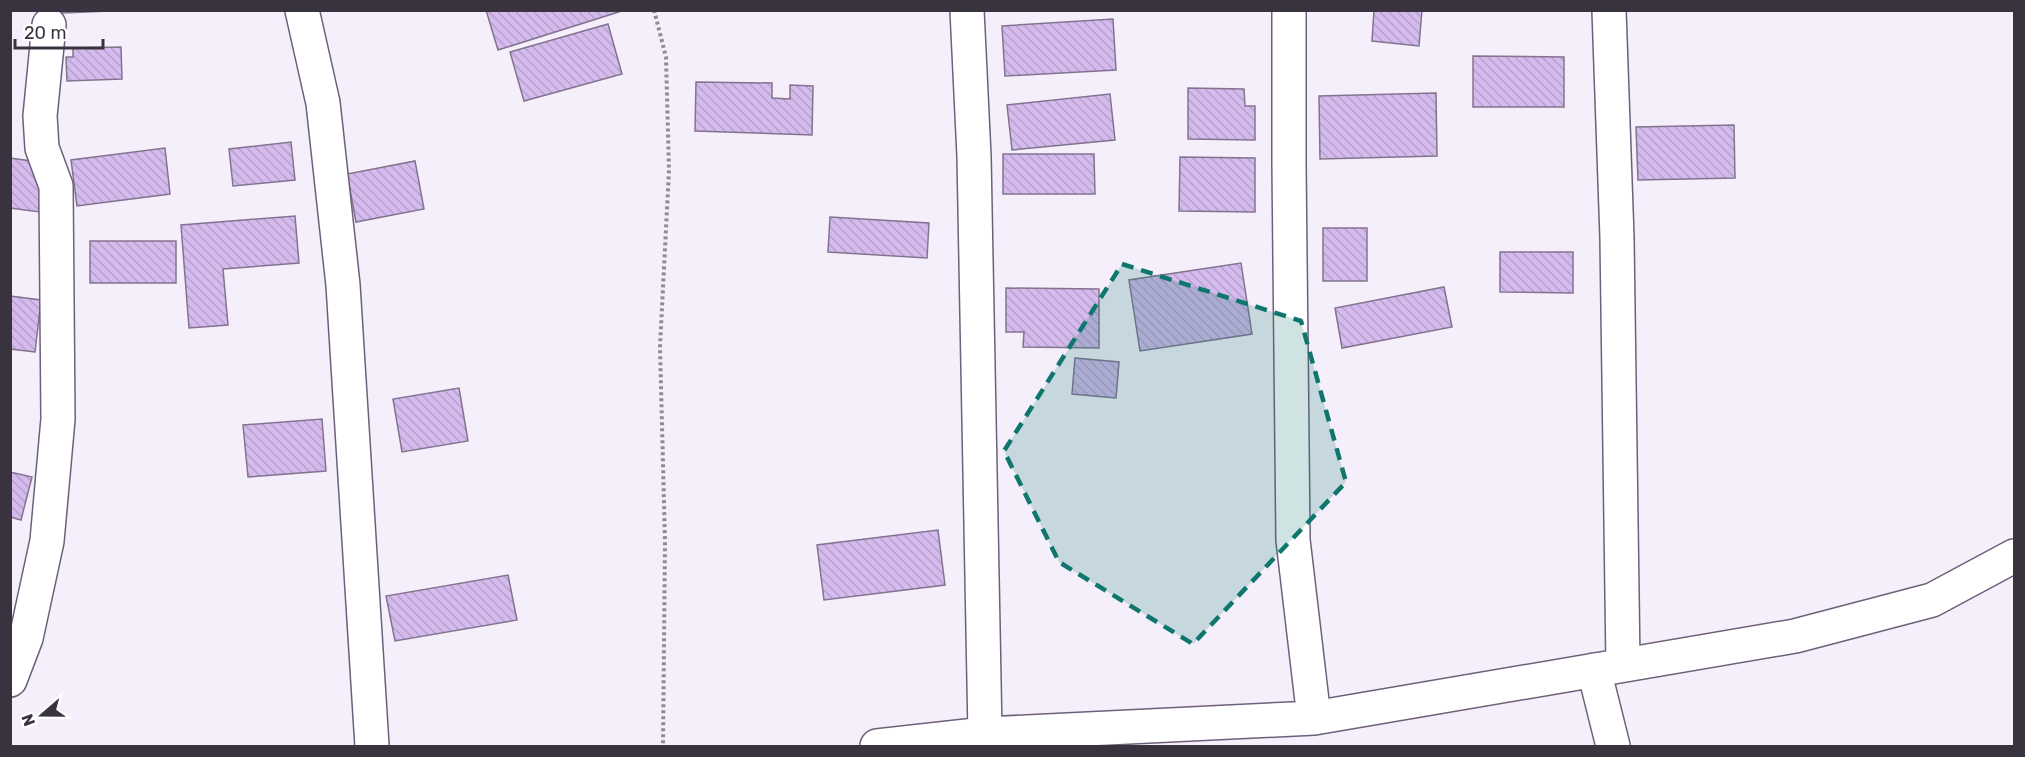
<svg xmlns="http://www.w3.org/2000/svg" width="2025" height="757" font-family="Rubik,sans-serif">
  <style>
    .building { fill: url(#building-back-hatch); stroke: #82748f; stroke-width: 1.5 }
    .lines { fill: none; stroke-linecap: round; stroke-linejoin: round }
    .minor-casing { stroke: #6d607a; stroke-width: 36 }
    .path { stroke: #918b97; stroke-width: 4; stroke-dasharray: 3 3; stroke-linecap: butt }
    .minor { stroke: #fff; stroke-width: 33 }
    .marked { fill: #0f766e; fill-opacity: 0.2; stroke: #0f766e; stroke-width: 4.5; stroke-dasharray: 12 8; stroke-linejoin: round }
  </style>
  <defs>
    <pattern id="building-back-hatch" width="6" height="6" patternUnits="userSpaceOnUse" patternTransform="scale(1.5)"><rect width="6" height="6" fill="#d4baed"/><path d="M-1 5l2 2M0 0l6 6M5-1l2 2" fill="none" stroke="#b7a0cc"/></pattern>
  </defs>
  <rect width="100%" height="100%" fill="#f5effb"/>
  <path class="building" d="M 39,10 L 135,10 L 39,14 Z
    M 486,10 L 625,10 L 498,50 Z
    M 1374,10 L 1422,10 L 1419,46 L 1372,41 Z
    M 1113,19 L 1116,70 L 1005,76 L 1002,26 Z
    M 608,24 L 622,74 L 524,101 L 510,52 Z
    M 121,47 L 122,79 L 67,81 L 66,57 L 73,57 L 73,48 Z
    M 1473,56 L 1564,57 L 1564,107 L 1473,107 Z
    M 696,82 L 772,83 L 772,98 L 790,99 L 790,85 L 813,86 L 812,135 L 695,131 Z
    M 1188,88 L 1244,89 L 1245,106 L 1255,106 L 1255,140 L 1188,139 Z
    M 1436,93 L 1437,156 L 1320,159 L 1319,96 Z
    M 1110,94 L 1115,140 L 1012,150 L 1007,105 Z
    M 1734,125 L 1735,178 L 1638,180 L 1636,127 Z
    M 291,142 L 295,180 L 233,186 L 229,149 Z
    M 165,148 L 170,194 L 77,206 L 71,160 Z
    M 1003,154 L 1094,154 L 1095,194 L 1003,194 Z
    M 1180,157 L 1255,158 L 1255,212 L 1179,211 Z
    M 10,158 L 46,163 L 40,212 L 10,208 Z
    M 415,161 L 424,209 L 356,222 L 347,174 Z
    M 295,216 L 299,263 L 223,269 L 228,325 L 189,328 L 181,225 Z
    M 830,217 L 929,223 L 927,258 L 828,252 Z
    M 1323,228 L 1367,228 L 1367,281 L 1323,281 Z
    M 90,241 L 176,241 L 176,283 L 90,283 Z
    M 1500,252 L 1573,252 L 1573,293 L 1500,292 Z
    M 1241,263 L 1252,334 L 1140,351 L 1129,280 Z
    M 1444,287 L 1452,327 L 1342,348 L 1335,308 Z
    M 1006,288 L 1099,289 L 1099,348 L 1023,347 L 1024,332 L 1006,332 Z
    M 10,296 L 41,300 L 35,352 L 10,349 Z
    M 1075,358 L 1119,362 L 1116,398 L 1072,394 Z
    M 459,388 L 468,441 L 402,452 L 393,399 Z
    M 322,419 L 326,471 L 248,477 L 243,425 Z
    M 10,472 L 32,477 L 21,520 L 10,517 Z
    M 938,530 L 945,585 L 824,600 L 817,545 Z
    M 508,575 L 517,620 L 395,641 L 386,596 Z"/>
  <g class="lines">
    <defs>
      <path id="minor" d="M 302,10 L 323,103 L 343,285 L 372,746
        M 967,10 L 974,156 L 985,734
        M 1289,10 L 1289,164 L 1293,540 L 1314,718
        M 1609,10 L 1617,238 L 1623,665
        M 1594,670 L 1613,746
        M 10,680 L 26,638 L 47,541 L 58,419 L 56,186 L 42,148 L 40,116 L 49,25
        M 877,746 L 985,734 L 1314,718 L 1795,636 L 1932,600 L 2014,556"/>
    </defs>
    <use href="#minor" class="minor-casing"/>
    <path class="path" d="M 654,10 L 666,57 L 669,170 L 660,347 L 665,542 L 663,746"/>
    <use href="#minor" class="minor"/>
  </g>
  <path class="marked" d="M 1122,264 L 1301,321 L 1346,482 L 1193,644 L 1059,562 L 1004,451 Z"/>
  <rect width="2025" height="757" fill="none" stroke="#39333f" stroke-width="24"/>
  <g transform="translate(42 715) rotate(250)" stroke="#ffffff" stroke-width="4.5" paint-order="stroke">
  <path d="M0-4.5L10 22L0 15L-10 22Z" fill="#39333f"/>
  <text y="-9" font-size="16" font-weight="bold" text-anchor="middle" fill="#39333f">N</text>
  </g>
  <path d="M15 39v9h88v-9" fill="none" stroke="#39333f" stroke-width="3"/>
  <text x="24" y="39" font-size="18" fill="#39333f" stroke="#ffffff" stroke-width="4.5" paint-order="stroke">20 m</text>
</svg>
